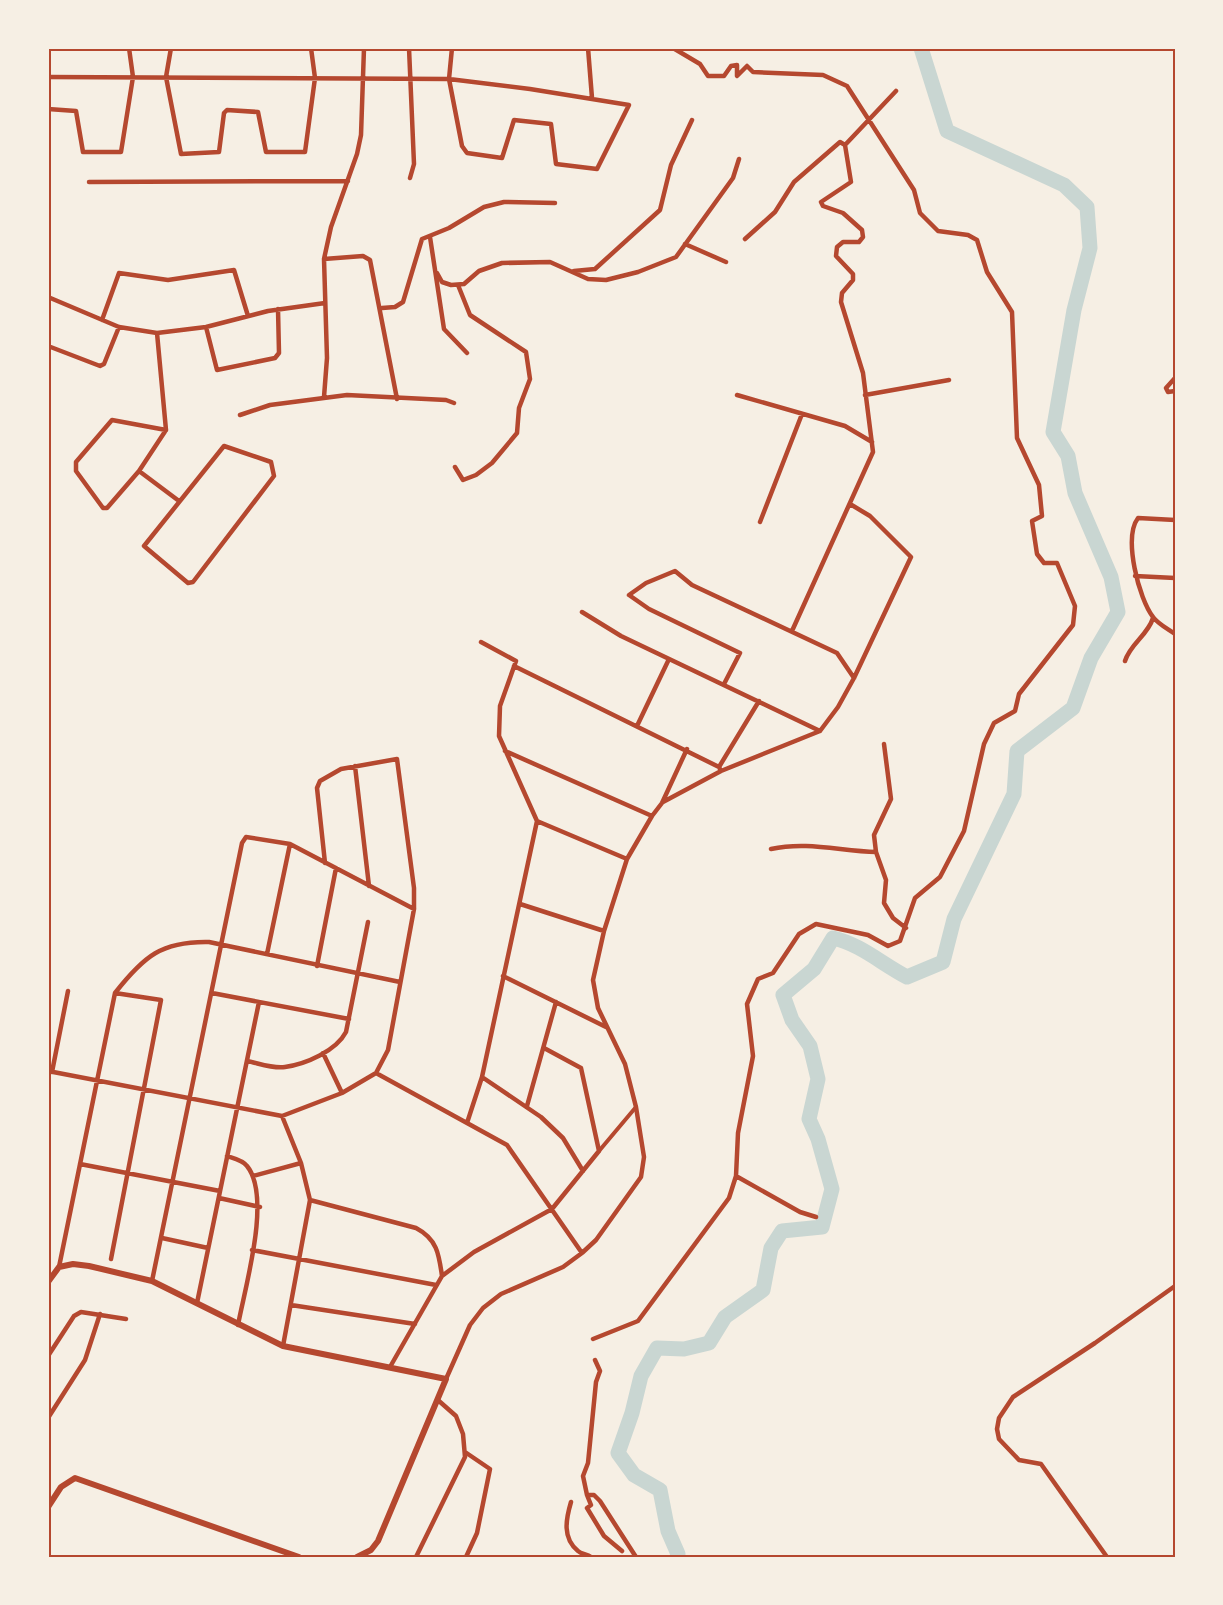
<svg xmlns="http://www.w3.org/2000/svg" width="1223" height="1605" font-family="Inter,sans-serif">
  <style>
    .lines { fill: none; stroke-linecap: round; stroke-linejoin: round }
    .river { stroke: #c9d6d2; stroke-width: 15 }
    .pedestrian { stroke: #b5482f; stroke-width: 4 }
    .minor { stroke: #b5482f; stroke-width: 4.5 }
    .tertiary { stroke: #b5482f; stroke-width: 6 }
    .neatline { fill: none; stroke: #b5482f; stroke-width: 2 }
  </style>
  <rect width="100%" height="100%" fill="#f6efe4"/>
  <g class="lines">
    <path class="river" d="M 677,1557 L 678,1554 L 668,1531 L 660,1490 L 634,1475 L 618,1453 L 632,1413 L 641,1376 L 657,1348 L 684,1349 L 709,1343 L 725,1317 L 763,1290 L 771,1248 L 782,1231 L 822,1227 L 832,1189 L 818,1139 L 809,1119 L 818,1079 L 810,1046 L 792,1020 L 783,995 L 814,969 L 833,938 C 860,944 882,964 907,977 L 943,962 L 954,919 L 1014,794 L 1017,751 L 1073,708 L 1091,658 L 1118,612 L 1111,577 L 1075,493 L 1068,456 L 1053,432 L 1074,310 L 1090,248 L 1087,207 L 1064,185 L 947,131 L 921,48"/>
    <path class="pedestrian" d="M 599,1151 L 636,1107"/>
    <path class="minor" d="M 171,48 L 166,77 L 181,154 L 219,152 L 224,113 L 227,110 L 258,112 L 266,152 L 305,152 L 315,78 L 311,48
      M 409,48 L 414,164 L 410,178
      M 588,48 L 592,98
      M 48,77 L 449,79 L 530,89 L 629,105 L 597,169 L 556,164 L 551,124 L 514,120 L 502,158 L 467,153 L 462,146 L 449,79 L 452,48
      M 48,109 L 76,111 L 83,152 L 121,152 L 133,77 L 129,48
      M 89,182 L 348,181
      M 430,237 L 444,329 L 467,353
      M 745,239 L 775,212 L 794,182 L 840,142 L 845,145 L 896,91
      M 685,244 L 726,262
      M 324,259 L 363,256 L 370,260 L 397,399
      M 574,271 L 595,269 L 660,210 L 671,165 L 692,120
      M 437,273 L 442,282 L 451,285 L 464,284 L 479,271 L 502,263 L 550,262 L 588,279 L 606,280 L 638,272 L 676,257 L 733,178 L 739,159
      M 48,297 L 119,327 L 157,333 L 206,327 L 268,311 L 325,303
      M 382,308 L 395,307 L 403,302 L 422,239 L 449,228 L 484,207 L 504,202 L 555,203
      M 102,320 L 119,273 L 168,280 L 234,270 L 248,316
      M 206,327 L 217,370 L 275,358 L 279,353 L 278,309
      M 157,333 L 166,430 L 139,471 L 107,508 L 103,508 L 76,471 L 76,462 L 112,420 L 166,430
      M 48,346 L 100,366 L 104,364 L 119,327
      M 1175,378 L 1166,388 L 1168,392 L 1175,391
      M 737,395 L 845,426 L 872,442
      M 865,395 L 949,380
      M 324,397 L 327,358 L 324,259 L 331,227 L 357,154 L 361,135 L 364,48
      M 240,415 L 270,405 L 347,395 L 446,400 L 454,403
      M 224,446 L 271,462 L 274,476 L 193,582 L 188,583 L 144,546 Z
      M 455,467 L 463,480 L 476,475 L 492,463 L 517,433 L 519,408 L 530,379 L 526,352 L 470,315 L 458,285
      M 139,471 L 179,501
      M 1175,520 L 1138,518 C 1123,538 1139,599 1153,617 C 1158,624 1168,629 1175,634
      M 760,522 L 802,414
      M 1135,576 L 1175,578
      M 582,612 L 621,636 L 820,731
      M 792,631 L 873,452 L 863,373 L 841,302 L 842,293 L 853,280 L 853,274 L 836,256 L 837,247 L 843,242 L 859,242 L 863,237 L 862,230 L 843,213 L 823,206 L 821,202 L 851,182 L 845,145
      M 1125,661 C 1130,644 1148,635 1153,618
      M 514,666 L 719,767 L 721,771
      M 724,684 L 740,653 L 649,609 L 629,595 L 646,583 L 675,571 L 692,585 L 837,653 L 854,678
      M 637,726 L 669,659
      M 884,744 L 891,799 L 874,835 L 876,852 L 886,880 L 884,903 L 893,918 L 906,928
      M 505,751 L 652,816
      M 355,766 L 369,886
      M 719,767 L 759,701
      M 663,802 L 721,771 L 820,731 L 838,707 L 854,678 L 911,557 L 870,516 L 850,504
      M 537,821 L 627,859
      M 771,849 C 807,841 840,851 876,852
      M 325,863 L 317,788 L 320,781 L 341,769 L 397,759 L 414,888 L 414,909 L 388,1050 L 376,1073
      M 520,904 L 604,931
      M 267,954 L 290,844
      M 317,966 L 336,868
      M 503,976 L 606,1027
      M 212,993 L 349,1019
      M 323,1053 L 342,1093
      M 247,1061 C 258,1063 273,1069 285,1067 C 306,1064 336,1051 346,1032 L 368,922
      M 48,1071 L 282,1116 L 342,1093 L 376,1073
      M 52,1072 L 68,991
      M 376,1073 L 507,1145 L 582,1253
      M 482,1077 L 541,1117 L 563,1138 L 583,1171
      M 527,1106 L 556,1002
      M 282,1116 L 301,1163 L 310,1200 L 283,1346
      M 467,1123 L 482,1077 L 537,821 L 499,736 L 500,706 L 516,661 L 481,642
      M 227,1156 C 233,1158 243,1160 247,1166 C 272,1197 245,1287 238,1325
      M 80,1164 L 220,1191
      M 253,1176 L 301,1163
      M 736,1176 L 800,1212 L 816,1217
      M 219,1198 L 260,1207
      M 310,1200 L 416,1228 C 437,1239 439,1254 442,1276
      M 162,1238 L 208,1248
      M 252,1250 L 436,1285
      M 111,1259 L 161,1000 L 115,993
      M 59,1267 L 115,993 C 144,956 162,941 209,942 L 400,982
      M 152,1281 L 242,843 L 246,837 L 290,844 L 414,909
      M 197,1303 L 259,1002
      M 291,1305 L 415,1324
      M 593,1339 L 638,1321 L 729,1198 L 736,1176 L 738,1133 L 753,1056 L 747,1004 L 758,979 L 773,973 L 799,934 L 816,924 L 868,935 L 888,946 L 900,941 L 915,898 L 940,877 L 964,831 L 984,744 L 994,723 L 1015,711 L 1019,694 L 1073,625 L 1075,606 L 1057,563 L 1044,563 L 1037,554 L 1032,521 L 1042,516 L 1039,485 L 1017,438 L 1012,312 L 987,272 L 977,240 L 968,235 L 938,231 L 920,213 L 914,190 L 847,86 L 823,75 L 753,72 L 747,66 L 737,76 L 737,65 L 731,66 L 724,76 L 708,76 L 700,64 L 673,48
      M 48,1356 L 74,1316 L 81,1312 L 126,1319
      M 595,1360 L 600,1371 L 596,1382 L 588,1463 L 583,1476 L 587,1495 L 594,1495 L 600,1501 L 636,1557
      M 390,1367 L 442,1276 L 474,1252 L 552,1209 L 599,1151 L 581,1068 L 544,1048
      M 446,1379 L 470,1325 L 483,1308 L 501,1294 L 563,1267 L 582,1253 L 596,1240 L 641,1177 L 644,1157 L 636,1107 L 625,1064 L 598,1008 L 593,980 L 604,931 L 627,859 L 652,816 L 662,803 L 687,749
      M 48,1418 L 85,1360 L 100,1314
      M 465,1452 L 490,1469 L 477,1533 L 466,1557
      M 587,1495 L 591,1505 L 587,1508 L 604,1536 L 622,1551
      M 571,1502 C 566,1519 562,1538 578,1551 C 581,1554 587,1554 591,1557
      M 416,1557 L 465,1457 L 463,1434 L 456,1416 L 439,1401
      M 1107,1557 L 1041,1464 L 1019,1460 L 999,1439 L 997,1429 L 999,1418 L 1013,1397 L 1095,1343 L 1175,1286"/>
    <path class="tertiary" d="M 48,1282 L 59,1267 L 73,1264 L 89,1266 L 152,1281 L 283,1346 L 446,1379 L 378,1541 L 371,1550 L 357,1557
      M 48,1507 L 61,1487 L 75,1478 L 299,1557"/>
  </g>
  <rect width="1223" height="1605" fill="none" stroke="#f6efe4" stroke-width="99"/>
  <rect x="50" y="50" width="1124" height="1506" class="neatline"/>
</svg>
